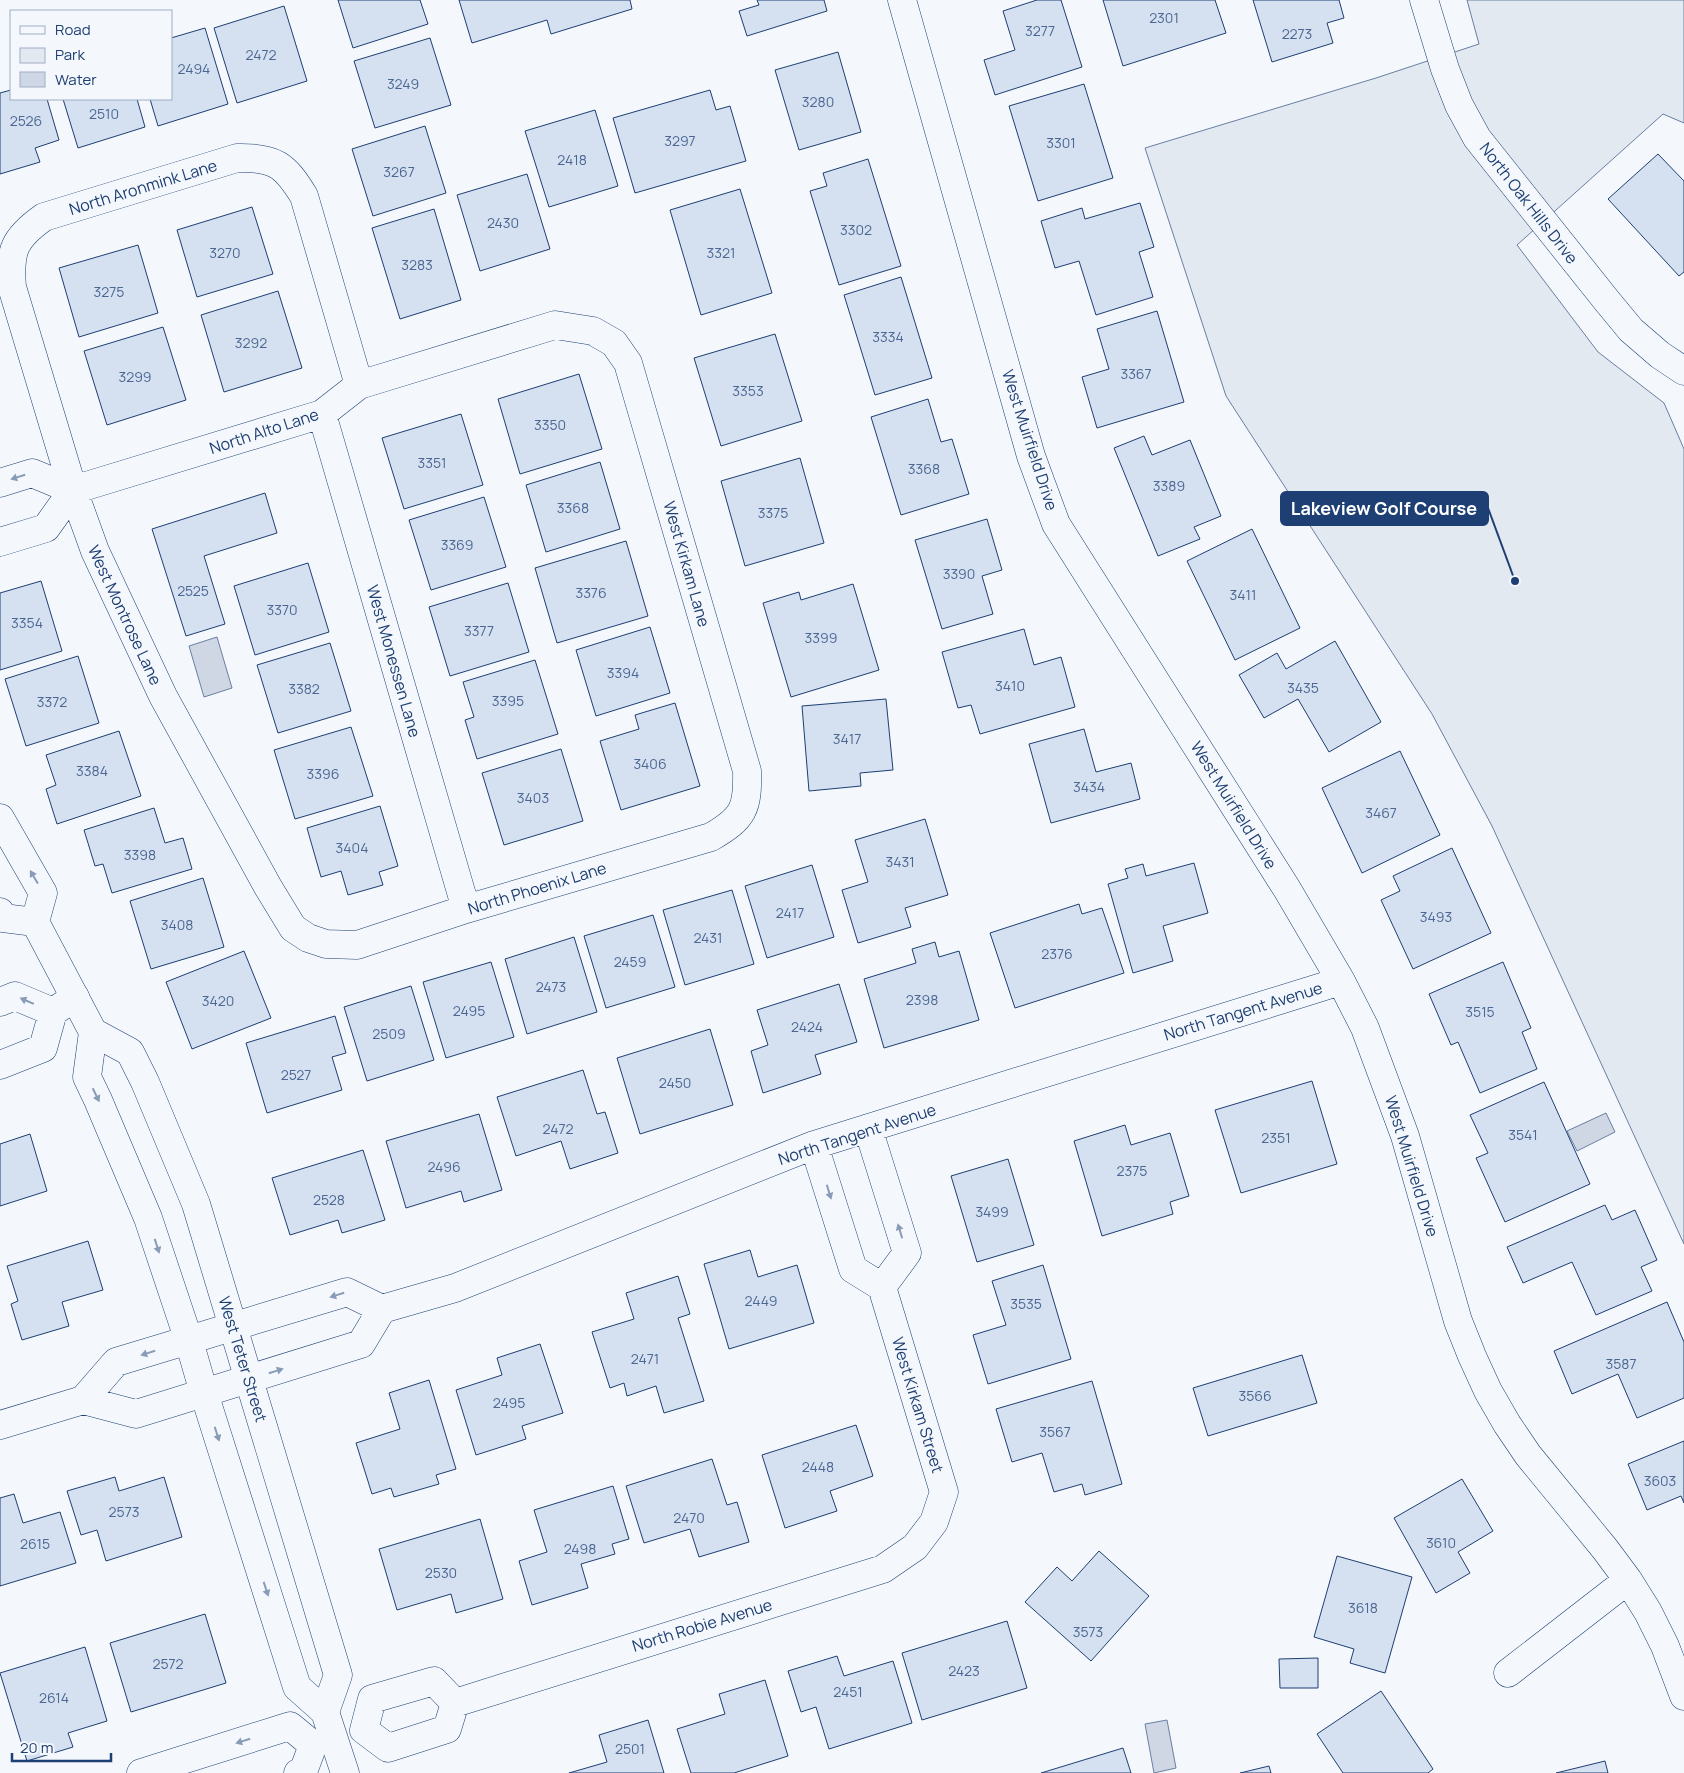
<svg xmlns="http://www.w3.org/2000/svg" width="1684" height="1773" font-family="Manrope,sans-serif">
  <style>
    .green { fill: #e3e9f0; stroke: #687fa3 }
    .water { fill: #cfd7e4; stroke: #687fa3 }
    .building { fill: #d5e0f0; stroke: #1d3f73 }
    .lines { fill: none; stroke-linecap: round; stroke-linejoin: round }
    .street-casing { stroke: #1d3f73; stroke-width: 29 }
    .secondary-casing { stroke: #1d3f73; stroke-width: 29 }
    .street { stroke: #f4f7fb; stroke-width: 28 }
    .secondary { stroke: #f4f7fb; stroke-width: 28 }
    .oneway { fill: #889bb7 }
    .labels { text-anchor: middle; dominant-baseline: central; stroke-width: 4; stroke-linejoin: round; paint-order: stroke }
    .number-label { font-size: 14px; fill: #4b6792 }
    .street-label { font-size: 16px; fill: #1d3f73; stroke: #f4f7fb }
    .leader { fill: none; stroke: #1d3f73; stroke-width: 2 }
    .callout-dot { fill: #1d3f73; stroke: #f4f7fb; stroke-width: 2 }
    .callout { fill: #1d3f73; stroke: #1d3f73; stroke-width: 2 }
    .callout-label { font-size: 18px; text-anchor: middle; font-weight: bold; fill: #fff }
  </style>
  <rect width="100%" height="100%" fill="#f4f7fb"/>
  <path class="green" d="M 1467,0 L 1684,0 L 1684,123 L 1663,114 L 1517,245 L 1598,352 L 1664,403 L 1684,449 L 1684,1244 L 1492,826 L 1432,714 L 1226,396 L 1145,148 L 1376,78 L 1479,44 Z"/>
  <path class="water" d="M 217,637 L 232,688 L 204,697 L 189,646 Z
    M 1606,1113 L 1615,1132 L 1577,1151 L 1567,1131 Z
    M 1167,1720 L 1176,1768 L 1154,1773 L 1145,1724 Z"/>
  <path class="building" d="M 338,0 L 420,0 L 428,24 L 353,48 Z
    M 459,0 L 630,0 L 632,9 L 551,34 L 547,20 L 472,43 Z
    M 757,0 L 824,0 L 827,11 L 747,36 L 739,11 L 759,5 Z
    M 1037,0 L 1061,0 L 1082,67 L 995,95 L 984,60 L 1015,50 L 1003,11 Z
    M 1103,0 L 1215,0 L 1226,33 L 1123,66 Z
    M 1253,0 L 1339,0 L 1344,18 L 1327,23 L 1333,43 L 1272,62 Z
    M 284,6 L 307,81 L 237,103 L 214,28 Z
    M 205,28 L 228,104 L 158,126 L 150,99 L 171,99 L 171,38 Z
    M 430,38 L 451,105 L 375,128 L 354,61 Z
    M 838,52 L 861,132 L 799,150 L 775,70 Z
    M 1084,84 L 1113,178 L 1038,201 L 1009,106 Z
    M 11,90 L 11,99 L 47,99 L 59,140 L 35,148 L 40,162 L 0,174 L 0,93 Z
    M 710,90 L 716,110 L 730,106 L 746,161 L 635,193 L 613,118 Z
    M 63,99 L 137,99 L 145,127 L 78,148 Z
    M 595,110 L 618,186 L 549,207 L 525,131 Z
    M 425,126 L 446,193 L 373,216 L 352,149 Z
    M 1658,154 L 1684,181 L 1684,272 L 1679,276 L 1608,199 Z
    M 868,159 L 901,266 L 839,285 L 810,191 L 827,186 L 823,173 Z
    M 527,174 L 550,249 L 480,271 L 457,195 Z
    M 740,189 L 772,293 L 701,315 L 670,210 Z
    M 1140,203 L 1154,247 L 1139,252 L 1153,297 L 1096,315 L 1079,261 L 1055,268 L 1041,221 L 1082,208 L 1085,219 Z
    M 252,207 L 273,274 L 197,297 L 177,230 Z
    M 434,209 L 461,300 L 400,319 L 372,228 Z
    M 138,245 L 158,313 L 79,337 L 59,268 Z
    M 901,277 L 932,378 L 875,395 L 844,295 Z
    M 278,291 L 302,368 L 224,392 L 201,315 Z
    M 1157,311 L 1184,402 L 1097,428 L 1082,377 L 1109,369 L 1097,329 Z
    M 163,327 L 186,400 L 107,425 L 84,351 Z
    M 775,334 L 802,421 L 721,446 L 694,358 Z
    M 579,374 L 602,449 L 520,474 L 498,399 Z
    M 928,399 L 941,442 L 952,439 L 969,494 L 901,515 L 871,417 Z
    M 461,414 L 483,485 L 404,509 L 382,438 Z
    M 1144,436 L 1152,455 L 1190,440 L 1221,516 L 1194,527 L 1200,539 L 1158,556 L 1114,448 Z
    M 800,458 L 824,543 L 745,566 L 721,481 Z
    M 600,462 L 620,529 L 546,552 L 526,485 Z
    M 265,493 L 277,533 L 204,556 L 225,624 L 186,636 L 152,529 Z
    M 484,497 L 506,567 L 431,590 L 409,520 Z
    M 987,519 L 1002,570 L 982,576 L 993,614 L 942,629 L 915,540 Z
    M 1252,529 L 1300,628 L 1235,660 L 1187,561 Z
    M 626,541 L 648,616 L 557,643 L 535,568 Z
    M 308,563 L 329,632 L 255,655 L 234,586 Z
    M 41,581 L 62,651 L 0,670 L 0,593 Z
    M 508,583 L 529,652 L 450,676 L 429,607 Z
    M 853,584 L 879,670 L 791,697 L 763,603 L 799,592 L 801,600 Z
    M 650,627 L 670,693 L 596,716 L 576,650 Z
    M 1024,629 L 1034,665 L 1061,657 L 1075,707 L 980,734 L 971,705 L 958,708 L 942,652 Z
    M 1335,641 L 1381,722 L 1329,752 L 1298,699 L 1264,718 L 1239,675 L 1277,653 L 1286,669 Z
    M 330,643 L 351,711 L 278,733 L 257,665 Z
    M 78,656 L 99,723 L 26,746 L 5,679 Z
    M 535,660 L 558,734 L 477,759 L 465,720 L 474,717 L 463,682 Z
    M 886,699 L 893,770 L 860,773 L 861,786 L 809,791 L 802,706 Z
    M 675,703 L 700,786 L 621,810 L 600,741 L 639,729 L 635,715 Z
    M 351,727 L 373,796 L 295,819 L 274,750 Z
    M 1084,729 L 1096,772 L 1131,763 L 1140,799 L 1051,823 L 1029,744 Z
    M 119,731 L 141,796 L 57,824 L 46,789 L 56,785 L 46,755 Z
    M 561,749 L 583,821 L 504,845 L 482,773 Z
    M 1400,751 L 1440,835 L 1362,873 L 1322,788 Z
    M 380,806 L 398,866 L 379,872 L 383,885 L 348,895 L 341,871 L 321,877 L 307,828 Z
    M 154,808 L 165,843 L 183,838 L 192,869 L 112,893 L 103,864 L 95,866 L 84,830 Z
    M 925,819 L 948,895 L 905,908 L 911,927 L 858,943 L 842,890 L 868,882 L 855,840 Z
    M 1452,848 L 1491,933 L 1413,969 L 1381,900 L 1400,891 L 1393,876 Z
    M 1194,863 L 1208,913 L 1163,926 L 1173,961 L 1133,973 L 1108,884 L 1128,878 L 1125,869 L 1143,864 L 1146,876 Z
    M 812,865 L 834,937 L 767,958 L 745,886 Z
    M 203,878 L 224,947 L 151,969 L 130,901 Z
    M 732,890 L 754,964 L 685,985 L 663,910 Z
    M 1079,904 L 1082,914 L 1102,908 L 1124,973 L 1015,1008 L 990,933 Z
    M 653,915 L 675,987 L 606,1008 L 584,936 Z
    M 574,937 L 597,1012 L 527,1034 L 505,959 Z
    M 935,942 L 939,957 L 959,951 L 979,1020 L 884,1048 L 864,979 L 916,963 L 912,949 Z
    M 244,951 L 271,1018 L 192,1049 L 166,982 Z
    M 491,962 L 514,1037 L 446,1058 L 423,982 Z
    M 1503,962 L 1531,1028 L 1522,1032 L 1537,1069 L 1480,1093 L 1458,1042 L 1451,1045 L 1429,994 Z
    M 839,984 L 857,1042 L 815,1055 L 821,1074 L 763,1093 L 751,1051 L 768,1045 L 757,1010 Z
    M 411,986 L 434,1060 L 367,1081 L 344,1007 Z
    M 335,1016 L 346,1053 L 332,1057 L 342,1090 L 267,1113 L 246,1043 Z
    M 710,1029 L 733,1105 L 640,1134 L 617,1058 Z
    M 583,1070 L 597,1114 L 605,1112 L 618,1153 L 570,1169 L 561,1141 L 516,1156 L 497,1097 Z
    M 1312,1081 L 1337,1164 L 1241,1193 L 1215,1110 Z
    M 1544,1082 L 1590,1184 L 1505,1222 L 1476,1158 L 1488,1153 L 1470,1115 Z
    M 479,1114 L 502,1190 L 464,1202 L 461,1191 L 406,1208 L 386,1141 Z
    M 1125,1125 L 1131,1145 L 1170,1133 L 1189,1196 L 1170,1202 L 1173,1214 L 1102,1236 L 1074,1141 Z
    M 30,1134 L 47,1191 L 0,1206 L 0,1144 Z
    M 363,1150 L 385,1220 L 342,1233 L 338,1220 L 290,1235 L 272,1178 Z
    M 1008,1159 L 1034,1245 L 977,1262 L 951,1176 Z
    M 1605,1205 L 1612,1220 L 1635,1210 L 1657,1260 L 1641,1267 L 1652,1291 L 1596,1315 L 1572,1262 L 1523,1283 L 1507,1247 Z
    M 88,1241 L 103,1290 L 62,1302 L 69,1326 L 22,1340 L 11,1304 L 18,1301 L 7,1266 Z
    M 750,1250 L 758,1277 L 797,1265 L 814,1323 L 729,1349 L 704,1264 Z
    M 1043,1265 L 1071,1359 L 988,1384 L 973,1335 L 1006,1325 L 992,1281 Z
    M 678,1276 L 690,1314 L 678,1318 L 704,1401 L 664,1413 L 656,1386 L 627,1396 L 624,1383 L 610,1388 L 592,1332 L 634,1319 L 626,1293 Z
    M 1667,1302 L 1684,1342 L 1684,1398 L 1637,1418 L 1618,1374 L 1572,1394 L 1554,1351 Z
    M 540,1344 L 563,1413 L 522,1426 L 526,1439 L 476,1455 L 456,1390 L 502,1375 L 497,1358 Z
    M 1302,1355 L 1317,1403 L 1208,1436 L 1193,1388 Z
    M 429,1380 L 456,1469 L 436,1475 L 439,1484 L 394,1497 L 391,1488 L 372,1494 L 356,1443 L 400,1429 L 389,1393 Z
    M 1092,1381 L 1122,1484 L 1085,1495 L 1082,1484 L 1054,1492 L 1042,1453 L 1012,1462 L 996,1409 Z
    M 856,1425 L 873,1476 L 830,1491 L 837,1511 L 785,1528 L 762,1455 Z
    M 1684,1441 L 1684,1503 L 1681,1496 L 1647,1510 L 1628,1464 Z
    M 712,1459 L 727,1505 L 737,1502 L 749,1542 L 699,1557 L 690,1529 L 644,1543 L 626,1486 Z
    M 115,1477 L 119,1491 L 164,1477 L 182,1537 L 106,1561 L 97,1530 L 81,1535 L 67,1491 Z
    M 1462,1479 L 1493,1531 L 1458,1552 L 1470,1573 L 1436,1593 L 1394,1518 Z
    M 613,1486 L 629,1539 L 612,1544 L 615,1554 L 581,1564 L 588,1588 L 532,1605 L 519,1561 L 547,1552 L 534,1510 Z
    M 14,1494 L 23,1523 L 60,1512 L 76,1563 L 0,1586 L 0,1498 Z
    M 480,1519 L 503,1599 L 456,1613 L 451,1594 L 397,1610 L 379,1549 Z
    M 1099,1551 L 1149,1596 L 1091,1661 L 1025,1602 L 1057,1567 L 1072,1581 Z
    M 1337,1556 L 1412,1577 L 1385,1673 L 1350,1663 L 1354,1649 L 1314,1637 Z
    M 205,1614 L 226,1683 L 131,1712 L 110,1643 Z
    M 1007,1621 L 1027,1688 L 922,1720 L 902,1653 Z
    M 85,1647 L 107,1721 L 68,1733 L 73,1747 L 27,1761 L 0,1673 Z
    M 837,1656 L 844,1676 L 893,1661 L 912,1723 L 829,1749 L 816,1707 L 801,1712 L 788,1671 Z
    M 1318,1658 L 1318,1688 L 1280,1688 L 1279,1659 Z
    M 765,1680 L 788,1756 L 734,1773 L 691,1773 L 677,1729 L 725,1714 L 719,1694 Z
    M 1381,1691 L 1433,1769 L 1428,1773 L 1343,1773 L 1317,1734 Z
    M 648,1720 L 664,1773 L 569,1773 L 607,1762 L 599,1735 Z
    M 1123,1748 L 1131,1773 L 1041,1773 Z
    M 1605,1761 L 1608,1773 L 1556,1773 Z
    M 1269,1766 L 1271,1773 L 1240,1773 Z"/>
  <g class="lines">
    <defs>
      <path id="street" d="M 902,0 L 1031,456 L 1056,524 L 1287,889 L 1341,981 L 1365,1028 L 1405,1136 L 1458,1321 L 1472,1356 L 1488,1391 L 1507,1424 L 1528,1455 L 1605,1549 L 1628,1580 L 1648,1612 L 1665,1646 L 1684,1696
        M 1424,0 L 1445,69 L 1459,105 L 1477,138 L 1607,301 L 1631,330 L 1660,355 L 1684,371
        M 322,414 L 466,909
        M 0,483 L 32,473 L 73,490 L 46,528 L 0,542
        M 73,490 L 322,414 L 359,385 L 555,325 L 593,331 L 614,343 L 628,363 L 747,771 C 748,808 744,818 711,837 L 466,909 L 357,945 L 326,944 L 308,938 L 293,928 L 268,887 L 163,696 L 95,551 L 73,490 L 12,287 C 9,251 14,238 44,217 L 237,158 C 275,157 285,165 304,196 L 359,385
        M 0,1002 L 15,996 L 53,1012
        M 0,1065 L 43,1048 L 53,1012 L 75,997
        M 814,1145 L 853,1269 L 882,1287 L 907,1253 L 868,1128
        M 382,1309 L 361,1344 L 136,1414 L 83,1400 L 116,1362 L 347,1292 L 382,1309 L 455,1288 L 814,1145 L 1341,981
        M 0,1425 L 83,1400
        M 1508,1673 L 1628,1580
        M 434,1681 L 455,1703 L 447,1729 L 388,1748 L 364,1730 L 372,1699 Z
        M 455,1703 L 883,1569 L 915,1547 L 934,1522 L 944,1492 L 882,1287
        M 141,1773 L 290,1726 L 313,1745 L 303,1772 L 298,1773"/>
      <path id="secondary" d="M 0,818 L 43,893 L 35,922 L 93,1032 L 130,1052 L 145,1082 L 196,1204 L 338,1675 L 325,1712 L 297,1687 L 204,1393 L 189,1341 L 148,1218 L 98,1100 L 87,1077 L 93,1032
        M 0,912 L 3,918 L 35,922
        M 325,1712 L 345,1773"/>
    </defs>
    <use href="#street" class="street-casing"/>
    <use href="#secondary" class="secondary-casing"/>
    <use href="#street" class="street"/>
    <use href="#secondary" class="secondary"/>
  </g>
  <defs><path id="oneway-solid" d="M-6-.8H1V-3.2L6.5 0L1 3.2V.8H-6Z" transform="scale(1.25)"/></defs>
  <g class="oneway">
    <use href="#oneway-solid" transform="translate(18 477) rotate(163)"/>
    <use href="#oneway-solid" transform="translate(34 877) rotate(-121)"/>
    <use href="#oneway-solid" transform="translate(27 1001) rotate(-157)"/>
    <use href="#oneway-solid" transform="translate(96 1095) rotate(64)"/>
    <use href="#oneway-solid" transform="translate(829 1192) rotate(73)"/>
    <use href="#oneway-solid" transform="translate(900 1231) rotate(-107)"/>
    <use href="#oneway-solid" transform="translate(157 1246) rotate(72)"/>
    <use href="#oneway-solid" transform="translate(337 1295) rotate(163)"/>
    <use href="#oneway-solid" transform="translate(148 1353) rotate(163)"/>
    <use href="#oneway-solid" transform="translate(276 1371) rotate(-17)"/>
    <use href="#oneway-solid" transform="translate(217 1434) rotate(72)"/>
    <use href="#oneway-solid" transform="translate(266 1589) rotate(72)"/>
    <use href="#oneway-solid" transform="translate(243 1741) rotate(163)"/>
  </g>
  <g class="labels">
    <g class="number-label">
      <text x="1164" y="17">2301</text>
      <text x="1040" y="30">3277</text>
      <text x="1297" y="33">2273</text>
      <text x="261" y="54">2472</text>
      <text x="194" y="68">2494</text>
      <text x="403" y="83">3249</text>
      <text x="818" y="101">3280</text>
      <text x="104" y="113">2510</text>
      <text x="26" y="120">2526</text>
      <text x="680" y="140">3297</text>
      <text x="1061" y="142">3301</text>
      <text x="572" y="159">2418</text>
      <text x="399" y="171">3267</text>
      <text x="503" y="222">2430</text>
      <text x="856" y="229">3302</text>
      <text x="225" y="252">3270</text>
      <text x="721" y="252">3321</text>
      <text x="417" y="264">3283</text>
      <text x="109" y="291">3275</text>
      <text x="888" y="336">3334</text>
      <text x="251" y="342">3292</text>
      <text x="1136" y="373">3367</text>
      <text x="135" y="376">3299</text>
      <text x="748" y="390">3353</text>
      <text x="550" y="424">3350</text>
      <text x="432" y="462">3351</text>
      <text x="924" y="468">3368</text>
      <text x="1169" y="485">3389</text>
      <text x="573" y="507">3368</text>
      <text x="773" y="512">3375</text>
      <text x="457" y="544">3369</text>
      <text x="959" y="573">3390</text>
      <text x="193" y="590">2525</text>
      <text x="591" y="592">3376</text>
      <text x="1243" y="594">3411</text>
      <text x="282" y="609">3370</text>
      <text x="27" y="622">3354</text>
      <text x="479" y="630">3377</text>
      <text x="821" y="637">3399</text>
      <text x="623" y="672">3394</text>
      <text x="1010" y="685">3410</text>
      <text x="1303" y="687">3435</text>
      <text x="304" y="688">3382</text>
      <text x="508" y="700">3395</text>
      <text x="52" y="701">3372</text>
      <text x="847" y="738">3417</text>
      <text x="650" y="763">3406</text>
      <text x="92" y="770">3384</text>
      <text x="323" y="773">3396</text>
      <text x="1089" y="786">3434</text>
      <text x="533" y="797">3403</text>
      <text x="1381" y="812">3467</text>
      <text x="352" y="847">3404</text>
      <text x="140" y="854">3398</text>
      <text x="900" y="861">3431</text>
      <text x="790" y="912">2417</text>
      <text x="1436" y="916">3493</text>
      <text x="177" y="924">3408</text>
      <text x="708" y="937">2431</text>
      <text x="1057" y="953">2376</text>
      <text x="630" y="961">2459</text>
      <text x="551" y="986">2473</text>
      <text x="922" y="999">2398</text>
      <text x="218" y="1000">3420</text>
      <text x="469" y="1010">2495</text>
      <text x="1480" y="1011">3515</text>
      <text x="807" y="1026">2424</text>
      <text x="389" y="1033">2509</text>
      <text x="296" y="1074">2527</text>
      <text x="675" y="1082">2450</text>
      <text x="558" y="1128">2472</text>
      <text x="1523" y="1134">3541</text>
      <text x="1276" y="1137">2351</text>
      <text x="444" y="1166">2496</text>
      <text x="1132" y="1170">2375</text>
      <text x="329" y="1199">2528</text>
      <text x="992" y="1211">3499</text>
      <text x="761" y="1300">2449</text>
      <text x="1026" y="1303">3535</text>
      <text x="645" y="1358">2471</text>
      <text x="1621" y="1363">3587</text>
      <text x="1255" y="1395">3566</text>
      <text x="509" y="1402">2495</text>
      <text x="1055" y="1431">3567</text>
      <text x="818" y="1466">2448</text>
      <text x="1660" y="1480">3603</text>
      <text x="124" y="1511">2573</text>
      <text x="689" y="1517">2470</text>
      <text x="1441" y="1542">3610</text>
      <text x="35" y="1543">2615</text>
      <text x="580" y="1548">2498</text>
      <text x="441" y="1572">2530</text>
      <text x="1363" y="1607">3618</text>
      <text x="1088" y="1631">3573</text>
      <text x="168" y="1663">2572</text>
      <text x="964" y="1670">2423</text>
      <text x="848" y="1691">2451</text>
      <text x="54" y="1697">2614</text>
      <text x="630" y="1748">2501</text>
    </g>
    <g class="street-label">
      <text transform="translate(143 187) rotate(-17)">North Aronmink Lane</text>
      <text transform="translate(1529 203) rotate(52)">North Oak Hills Drive</text>
      <text transform="translate(264 431) rotate(-18)">North Alto Lane</text>
      <text transform="translate(1030 440) rotate(72)">West Muirfield Drive</text>
      <text transform="translate(687 564) rotate(74)">West Kirkam Lane</text>
      <text transform="translate(125 615) rotate(65)">West Montrose Lane</text>
      <text transform="translate(394 661) rotate(74)">West Monessen Lane</text>
      <text transform="translate(1234 805) rotate(58)">West Muirfield Drive</text>
      <text transform="translate(537 888) rotate(-17)">North Phoenix Lane</text>
      <text transform="translate(1243 1011) rotate(-17)">North Tangent Avenue</text>
      <text transform="translate(857 1134) rotate(-18)">North Tangent Avenue</text>
      <text transform="translate(1412 1166) rotate(73)">West Muirfield Drive</text>
      <text transform="translate(243 1359) rotate(73)">West Teter Street</text>
      <text transform="translate(918 1405) rotate(73)">West Kirkam Street</text>
      <text transform="translate(702 1625) rotate(-17)">North Robie Avenue</text>
    </g>
  </g>
  <path class="leader" d="M1515 581L1488 508"/>
  <circle class="callout-dot" cx="1515" cy="581" r="5"/>
  <rect class="callout" x="1281" y="492" width="207" height="33" rx="5"/>
  <g class="callout-label">
    <text x="1384" y="515">Lakeview Golf Course</text>
  </g>
  <rect x="10" y="10" width="162" height="90" fill="#f4f7fb" stroke="#9eadc5"/>
  <rect x="20" y="26" width="25" height="8" fill="#f4f7fb" stroke="#9eadc5"/>
  <text x="55" y="35" font-size="15" fill="#1d3f73">Road</text>
  <rect x="20" y="48" width="25" height="15" fill="#e3e9f0" stroke="#9eadc5"/>
  <text x="55" y="60" font-size="15" fill="#1d3f73">Park</text>
  <rect x="20" y="72" width="25" height="15" fill="#cfd7e4" stroke="#9eadc5"/>
  <text x="55" y="85" font-size="15" fill="#1d3f73">Water</text>
  <path d="M12 1753v8h99v-8" fill="none" stroke="#1d3f73" stroke-width="2.5"/>
  <text x="20" y="1753" font-size="15" fill="#1d3f73" stroke="#f4f7fb" stroke-width="4" paint-order="stroke">20 m</text>
</svg>
